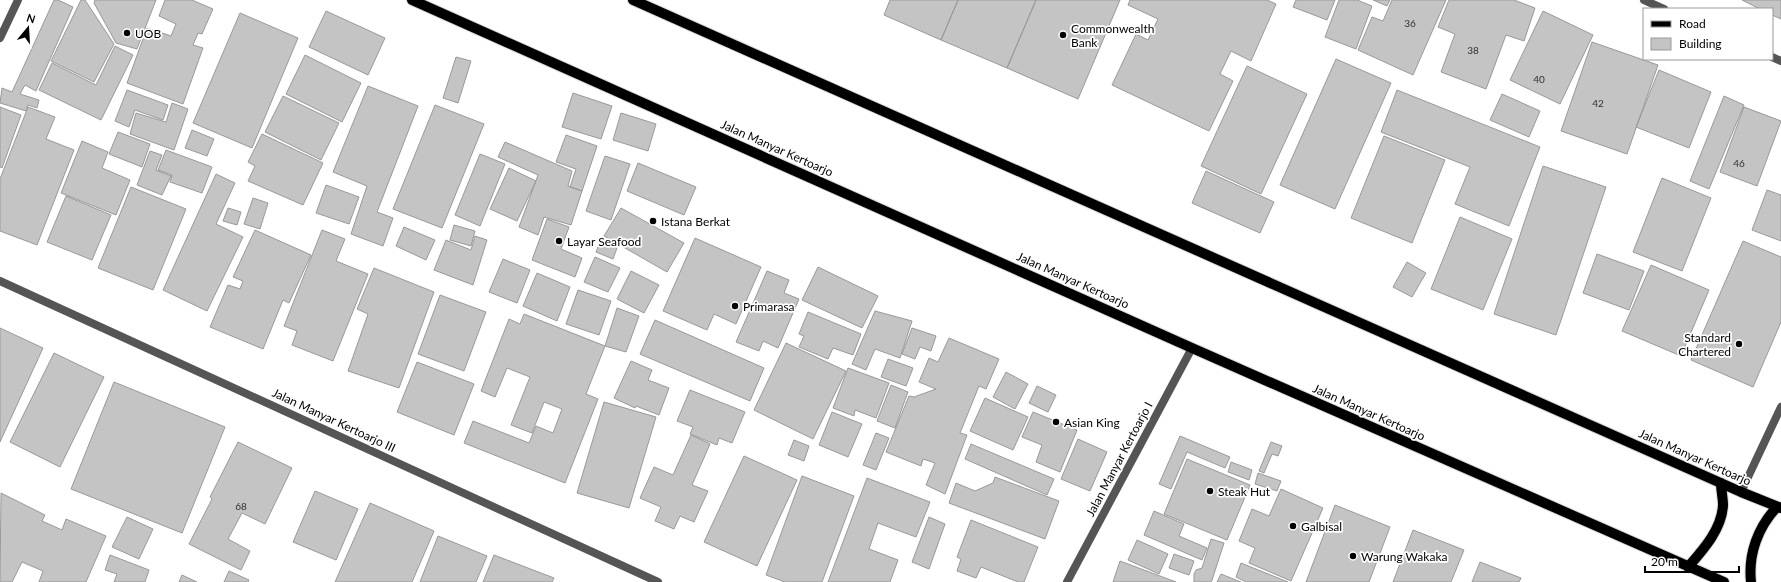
<svg xmlns="http://www.w3.org/2000/svg" width="1781" height="582" font-family="Lato,sans-serif">
  <style>
    .building { fill: #c4c4c4; stroke: #999 }
    .lines { fill: none; stroke-linecap: round; stroke-linejoin: round }
    .primary-casing { stroke: #dbdbdb; stroke-width: 12 }
    .minor { stroke: #555; stroke-width: 8 }
    .primary { stroke: #000; stroke-width: 10 }
    .poi-dot { fill: #000; stroke: #fff; stroke-width: 1.5 }
    .labels { text-anchor: middle; dominant-baseline: central; stroke-width: 3.5; stroke-linejoin: round; paint-order: stroke }
    .number-label { font-size: 10px; fill: #313131 }
    .poi-label { font-size: 12px; fill: #000; stroke: #fff; text-anchor: start }
    .street-label { font-size: 12px; fill: #000; stroke: #fff }
  </style>
  <rect width="100%" height="100%" fill="#fff"/>
  <path class="building" d="M 54,0 L 58,0 L 73,7 L 36,91 L 25,85 L 20,94 L 39,100 L 37,108 L 28,105 L 26,111 L 0,103 L 2,88 L 12,92 Z
    M 81,0 L 85,0 L 114,44 L 94,82 L 51,61 Z
    M 95,0 L 156,0 L 137,49 L 116,43 L 94,3 Z
    M 165,0 L 192,0 L 213,9 L 202,34 L 198,33 L 193,45 L 203,48 L 183,104 L 127,83 L 147,28 L 171,36 L 176,24 L 159,16 Z
    M 890,0 L 958,0 L 941,40 L 884,15 Z
    M 958,0 L 1036,0 L 1007,68 L 941,40 Z
    M 1036,0 L 1120,0 L 1078,99 L 1007,68 Z
    M 1130,0 L 1267,0 L 1276,4 L 1251,61 L 1231,51 L 1220,74 L 1233,81 L 1209,131 L 1112,85 L 1136,34 L 1148,40 L 1158,19 L 1128,5 Z
    M 1296,0 L 1335,0 L 1327,20 L 1293,7 Z
    M 1339,0 L 1357,0 L 1372,6 L 1356,49 L 1325,37 Z
    M 1373,0 L 1390,0 L 1387,6 Z
    M 1392,0 L 1446,0 L 1413,75 L 1358,50 L 1372,17 L 1383,21 Z
    M 1449,0 L 1514,0 L 1535,8 L 1524,41 L 1506,35 L 1486,89 L 1441,72 L 1455,34 L 1438,27 Z
    M 1742,0 L 1781,0 L 1781,19 L 1772,15 L 1772,9 L 1760,9 Z
    M 326,11 L 385,38 L 368,75 L 309,47 Z
    M 1543,11 L 1593,35 L 1560,104 L 1510,80 Z
    M 240,13 L 298,38 L 252,148 L 193,123 Z
    M 1592,42 L 1658,65 L 1627,154 L 1561,131 Z
    M 115,46 L 133,55 L 101,120 L 39,90 L 52,63 L 96,85 Z
    M 305,55 L 361,83 L 342,122 L 286,94 Z
    M 456,57 L 471,61 L 458,103 L 443,98 Z
    M 1336,59 L 1391,83 L 1335,209 L 1280,185 Z
    M 1247,66 L 1307,94 L 1261,194 L 1201,166 Z
    M 1659,70 L 1711,92 L 1689,148 L 1636,127 Z
    M 368,86 L 418,106 L 377,212 L 393,218 L 383,246 L 351,234 L 367,186 L 333,172 Z
    M 127,90 L 168,105 L 163,120 L 135,110 L 129,127 L 115,121 Z
    M 1397,90 L 1540,147 L 1509,226 L 1455,204 L 1470,167 L 1381,132 Z
    M 573,93 L 612,106 L 601,139 L 562,127 Z
    M 1502,94 L 1540,111 L 1529,137 L 1490,120 Z
    M 283,96 L 339,123 L 321,160 L 265,132 Z
    M 1724,96 L 1744,105 L 1709,189 L 1690,181 Z
    M 172,103 L 188,109 L 174,150 L 130,134 L 136,113 L 166,122 Z
    M 435,105 L 484,124 L 442,228 L 393,209 Z
    M 0,107 L 21,115 L 2,168 L 0,167 Z
    M 28,107 L 55,117 L 46,139 L 74,150 L 37,245 L 0,231 L 0,179 Z
    M 1744,107 L 1781,121 L 1757,186 L 1720,172 Z
    M 621,113 L 656,124 L 648,151 L 613,140 Z
    M 192,130 L 214,139 L 207,156 L 185,148 Z
    M 118,132 L 150,144 L 142,167 L 109,154 Z
    M 262,134 L 323,163 L 303,205 L 248,181 L 255,166 L 248,162 Z
    M 566,135 L 597,146 L 582,191 L 570,187 L 576,169 L 556,162 Z
    M 1384,136 L 1445,160 L 1412,243 L 1351,218 Z
    M 82,141 L 108,152 L 102,168 L 130,180 L 116,215 L 61,193 Z
    M 505,142 L 572,171 L 568,186 L 582,191 L 571,225 L 544,217 L 538,235 L 519,227 L 538,175 L 498,157 Z
    M 166,150 L 212,167 L 202,193 L 170,182 L 172,175 L 158,170 Z
    M 150,151 L 162,155 L 156,170 L 171,176 L 162,195 L 137,185 Z
    M 480,154 L 505,164 L 480,226 L 455,215 Z
    M 605,156 L 630,164 L 611,220 L 586,211 Z
    M 638,163 L 696,187 L 684,215 L 627,191 Z
    M 1543,166 L 1606,187 L 1556,335 L 1494,314 Z
    M 509,168 L 536,181 L 517,221 L 490,209 Z
    M 1206,171 L 1274,202 L 1260,233 L 1192,203 Z
    M 216,174 L 235,183 L 216,224 L 243,237 L 207,311 L 163,290 Z
    M 1662,178 L 1711,198 L 1682,271 L 1633,252 Z
    M 326,185 L 359,197 L 349,224 L 316,213 Z
    M 131,187 L 186,209 L 153,290 L 98,268 Z
    M 1767,190 L 1781,195 L 1781,241 L 1752,230 Z
    M 66,196 L 111,215 L 92,260 L 47,242 Z
    M 253,198 L 268,203 L 260,229 L 244,224 Z
    M 228,208 L 241,212 L 237,225 L 223,221 Z
    M 621,208 L 684,243 L 667,272 L 604,236 Z
    M 1460,217 L 1512,239 L 1483,310 L 1431,289 Z
    M 547,219 L 569,227 L 561,249 L 582,258 L 575,277 L 532,260 Z
    M 454,225 L 475,231 L 471,246 L 450,240 Z
    M 404,227 L 435,240 L 426,260 L 396,246 Z
    M 255,230 L 311,255 L 289,303 L 283,300 L 263,349 L 210,327 L 228,285 L 240,289 L 243,281 L 233,277 Z
    M 322,230 L 345,239 L 336,261 L 368,274 L 333,361 L 292,345 L 297,331 L 284,326 Z
    M 475,236 L 487,240 L 473,285 L 434,270 L 446,240 L 471,250 Z
    M 695,238 L 761,267 L 736,324 L 714,314 L 707,330 L 663,311 Z
    M 1743,241 L 1781,257 L 1781,322 L 1753,387 L 1691,360 Z
    M 600,242 L 617,248 L 613,259 L 596,252 Z
    M 1597,254 L 1644,271 L 1629,310 L 1583,293 Z
    M 595,257 L 620,268 L 608,292 L 584,282 Z
    M 503,259 L 530,270 L 517,303 L 489,292 Z
    M 1407,262 L 1426,273 L 1412,297 L 1393,287 Z
    M 1651,265 L 1709,290 L 1681,356 L 1622,331 Z
    M 818,267 L 878,296 L 862,328 L 802,300 Z
    M 374,268 L 434,292 L 399,388 L 348,371 L 368,314 L 357,309 Z
    M 631,271 L 659,285 L 644,313 L 617,299 Z
    M 767,271 L 789,280 L 784,293 L 799,299 L 778,348 L 763,341 L 759,351 L 736,342 Z
    M 537,273 L 570,287 L 557,321 L 523,306 Z
    M 578,290 L 611,301 L 599,335 L 566,324 Z
    M 440,295 L 486,312 L 464,371 L 418,354 Z
    M 617,308 L 639,316 L 626,352 L 605,346 Z
    M 875,311 L 912,321 L 900,358 L 875,349 L 866,370 L 852,364 Z
    M 808,312 L 861,334 L 853,355 L 833,348 L 828,359 L 799,347 L 804,336 L 799,334 Z
    M 524,314 L 605,346 L 586,394 L 598,399 L 565,483 L 464,443 L 473,421 L 529,443 L 536,426 L 553,433 L 562,409 L 544,402 L 532,433 L 511,425 L 530,377 L 507,368 L 495,397 L 481,391 L 509,319 L 520,324 Z
    M 655,320 L 764,368 L 750,401 L 640,354 Z
    M 0,328 L 43,348 L 0,442 Z
    M 912,328 L 936,336 L 931,351 L 920,347 L 915,359 L 902,354 Z
    M 949,338 L 999,359 L 986,389 L 979,386 L 960,433 L 967,435 L 945,494 L 926,485 L 935,463 L 923,459 L 921,466 L 886,452 L 909,396 L 914,397 L 936,389 L 919,382 L 929,358 L 938,362 Z
    M 786,343 L 846,371 L 813,439 L 754,410 Z
    M 54,353 L 104,377 L 60,467 L 10,442 Z
    M 888,359 L 913,368 L 906,386 L 881,377 Z
    M 631,361 L 652,370 L 648,380 L 669,388 L 659,415 L 636,406 L 635,408 L 614,398 Z
    M 417,362 L 474,384 L 454,435 L 397,412 Z
    M 848,368 L 889,383 L 876,418 L 855,410 L 854,416 L 833,408 Z
    M 1006,372 L 1028,384 L 1015,409 L 993,397 Z
    M 114,382 L 225,427 L 182,533 L 71,489 Z
    M 891,385 L 908,392 L 895,428 L 877,421 Z
    M 1037,386 L 1056,395 L 1048,412 L 1029,403 Z
    M 690,390 L 745,412 L 732,443 L 719,438 L 717,445 L 690,434 L 693,427 L 677,421 Z
    M 985,398 L 1028,417 L 1013,450 L 970,431 Z
    M 604,402 L 656,417 L 629,508 L 577,493 Z
    M 832,412 L 862,424 L 848,457 L 819,445 Z
    M 1033,412 L 1077,430 L 1060,472 L 1036,462 L 1042,445 L 1022,437 Z
    M 876,433 L 889,438 L 876,470 L 863,465 Z
    M 691,435 L 710,444 L 692,485 L 708,491 L 694,522 L 680,516 L 674,529 L 655,521 L 661,507 L 640,498 L 654,467 L 673,475 Z
    M 1180,436 L 1230,457 L 1225,468 L 1187,452 L 1171,489 L 1159,484 Z
    M 1078,439 L 1107,452 L 1090,491 L 1061,479 Z
    M 794,440 L 809,446 L 804,461 L 788,455 Z
    M 238,442 L 292,468 L 265,524 L 242,513 L 228,539 L 250,551 L 241,570 L 189,544 L 212,499 L 210,497 Z
    M 1271,442 L 1282,446 L 1278,456 L 1272,454 L 1264,473 L 1259,471 Z
    M 971,444 L 1054,479 L 1047,495 L 965,459 Z
    M 744,456 L 797,480 L 757,566 L 704,542 Z
    M 1187,459 L 1250,485 L 1227,540 L 1164,514 Z
    M 1231,462 L 1252,470 L 1249,480 L 1228,472 Z
    M 1258,473 L 1281,481 L 1277,491 L 1255,484 Z
    M 802,476 L 854,496 L 822,582 L 785,582 L 766,575 Z
    M 995,477 L 1059,501 L 1045,539 L 949,503 L 956,483 L 975,491 L 993,483 Z
    M 867,478 L 930,502 L 916,537 L 878,523 L 869,549 L 898,560 L 890,582 L 828,582 Z
    M 1281,489 L 1323,508 L 1291,581 L 1249,563 L 1255,548 L 1239,541 L 1252,509 L 1269,516 Z
    M 315,491 L 358,509 L 336,560 L 293,542 Z
    M 1,493 L 45,515 L 42,521 L 62,530 L 66,519 L 106,536 L 86,582 L 39,582 L 43,571 L 22,562 L 12,582 L 0,582 Z
    M 370,503 L 434,531 L 412,582 L 335,582 Z
    M 1335,505 L 1390,527 L 1369,582 L 1306,582 Z
    M 1154,511 L 1184,524 L 1179,536 L 1207,548 L 1202,560 L 1144,535 Z
    M 127,517 L 153,529 L 139,559 L 112,547 Z
    M 929,517 L 945,524 L 929,569 L 912,562 Z
    M 971,520 L 1038,547 L 1024,582 L 1018,582 L 981,567 L 976,578 L 957,571 L 961,559 L 957,557 Z
    M 1413,530 L 1464,550 L 1451,582 L 1393,582 Z
    M 438,536 L 487,556 L 476,582 L 420,582 Z
    M 1211,539 L 1224,543 L 1212,580 L 1211,582 L 1194,582 L 1194,574 L 1196,570 L 1202,568 Z
    M 1137,540 L 1168,554 L 1159,574 L 1128,560 Z
    M 1174,554 L 1194,561 L 1189,575 L 1169,568 Z
    M 110,555 L 149,570 L 145,582 L 114,582 L 117,574 L 105,570 Z
    M 494,555 L 554,578 L 552,582 L 483,582 Z
    M 1120,561 L 1176,582 L 1113,582 Z
    M 1480,562 L 1521,578 L 1519,582 L 1472,582 Z
    M 1241,563 L 1288,582 L 1246,582 L 1236,577 Z
    M 229,571 L 249,580 L 248,582 L 224,582 Z
    M 1221,574 L 1241,582 L 1217,582 Z
    M 182,575 L 197,582 L 179,582 Z"/>
  <g class="lines">
    <defs>
      <path id="primary" d="M 412,0 L 1192,348 L 1724,582
        M 633,0 L 1741,492 L 1781,508
        M 1688,567 C 1703,550 1722,529 1723,505 C 1723,498 1721,490 1721,483
        M 1751,582 C 1748,554 1758,527 1777,507"/>
    </defs>
    <use href="#primary" class="primary-casing"/>
    <path class="minor" d="M 1644,0 L 1664,9
      M 0,38 L 18,0
      M 1772,57 L 1781,61
      M 0,281 L 658,582
      M 1741,492 L 1781,407
      M 1067,582 L 1192,348"/>
    <use href="#primary" class="primary"/>
  </g>
  <g class="poi-dot">
    <circle cx="127" cy="33" r="4"/>
    <circle cx="1063" cy="35" r="4"/>
    <circle cx="653" cy="221" r="4"/>
    <circle cx="559" cy="241" r="4"/>
    <circle cx="735" cy="306" r="4"/>
    <circle cx="1739" cy="344" r="4"/>
    <circle cx="1056" cy="422" r="4"/>
    <circle cx="1210" cy="491" r="4"/>
    <circle cx="1293" cy="526" r="4"/>
    <circle cx="1353" cy="556" r="4"/>
  </g>
  <g class="labels">
    <g class="number-label">
      <text x="1410" y="23">36</text>
      <text x="1473" y="50">38</text>
      <text x="1539" y="79">40</text>
      <text x="1598" y="103">42</text>
      <text x="1739" y="163">46</text>
      <text x="241" y="506">68</text>
    </g>
    <g class="poi-label">
      <text x="1071" y="28">Commonwealth<tspan x="1071" dy="14">Bank</tspan></text>
      <text x="135" y="33">UOB</text>
      <text x="661" y="221">Istana Berkat</text>
      <text x="567" y="241">Layar Seafood</text>
      <text x="743" y="306">Primarasa</text>
      <text x="1731" y="337" text-anchor="end">Standard<tspan x="1731" dy="14">Chartered</tspan></text>
      <text x="1064" y="422">Asian King</text>
      <text x="1218" y="491">Steak Hut</text>
      <text x="1301" y="526">Galbisal</text>
      <text x="1361" y="556">Warung Wakaka</text>
    </g>
    <g class="street-label">
      <text transform="translate(777 148) rotate(24)">Jalan Manyar Kertoarjo</text>
      <text transform="translate(1073 280) rotate(24)">Jalan Manyar Kertoarjo</text>
      <text transform="translate(1369 412) rotate(24)">Jalan Manyar Kertoarjo</text>
      <text transform="translate(334 420) rotate(25)">Jalan Manyar Kertoarjo III</text>
      <text transform="translate(1695 457) rotate(24)">Jalan Manyar Kertoarjo</text>
      <text transform="translate(1119 459) rotate(-62)">Jalan Manyar Kertoarjo I</text>
    </g>
  </g>
  <rect x="1643" y="8" width="130" height="52" fill="#ffffff" stroke="#999999"/>
  <rect x="1651" y="21" width="20" height="6" fill="#000000" stroke="#999999"/>
  <text x="1679" y="28" font-size="12" fill="#000000">Road</text>
  <rect x="1651" y="38" width="20" height="12" fill="#c4c4c4" stroke="#999999"/>
  <text x="1679" y="48" font-size="12" fill="#000000">Building</text>
  <g transform="translate(28 28) rotate(18)" stroke="#ffffff" stroke-width="3" paint-order="stroke">
  <path d="M0-3L7 15L0 10L-7 15Z" fill="#000000"/>
  <text y="-6" font-size="11" font-weight="bold" text-anchor="middle" fill="#000000">N</text>
  </g>
  <path d="M1645 566v6h94v-6" fill="none" stroke="#000000" stroke-width="2"/>
  <text x="1651" y="566" font-size="12" fill="#000000" stroke="#ffffff" stroke-width="3" paint-order="stroke">20 m</text>
</svg>
